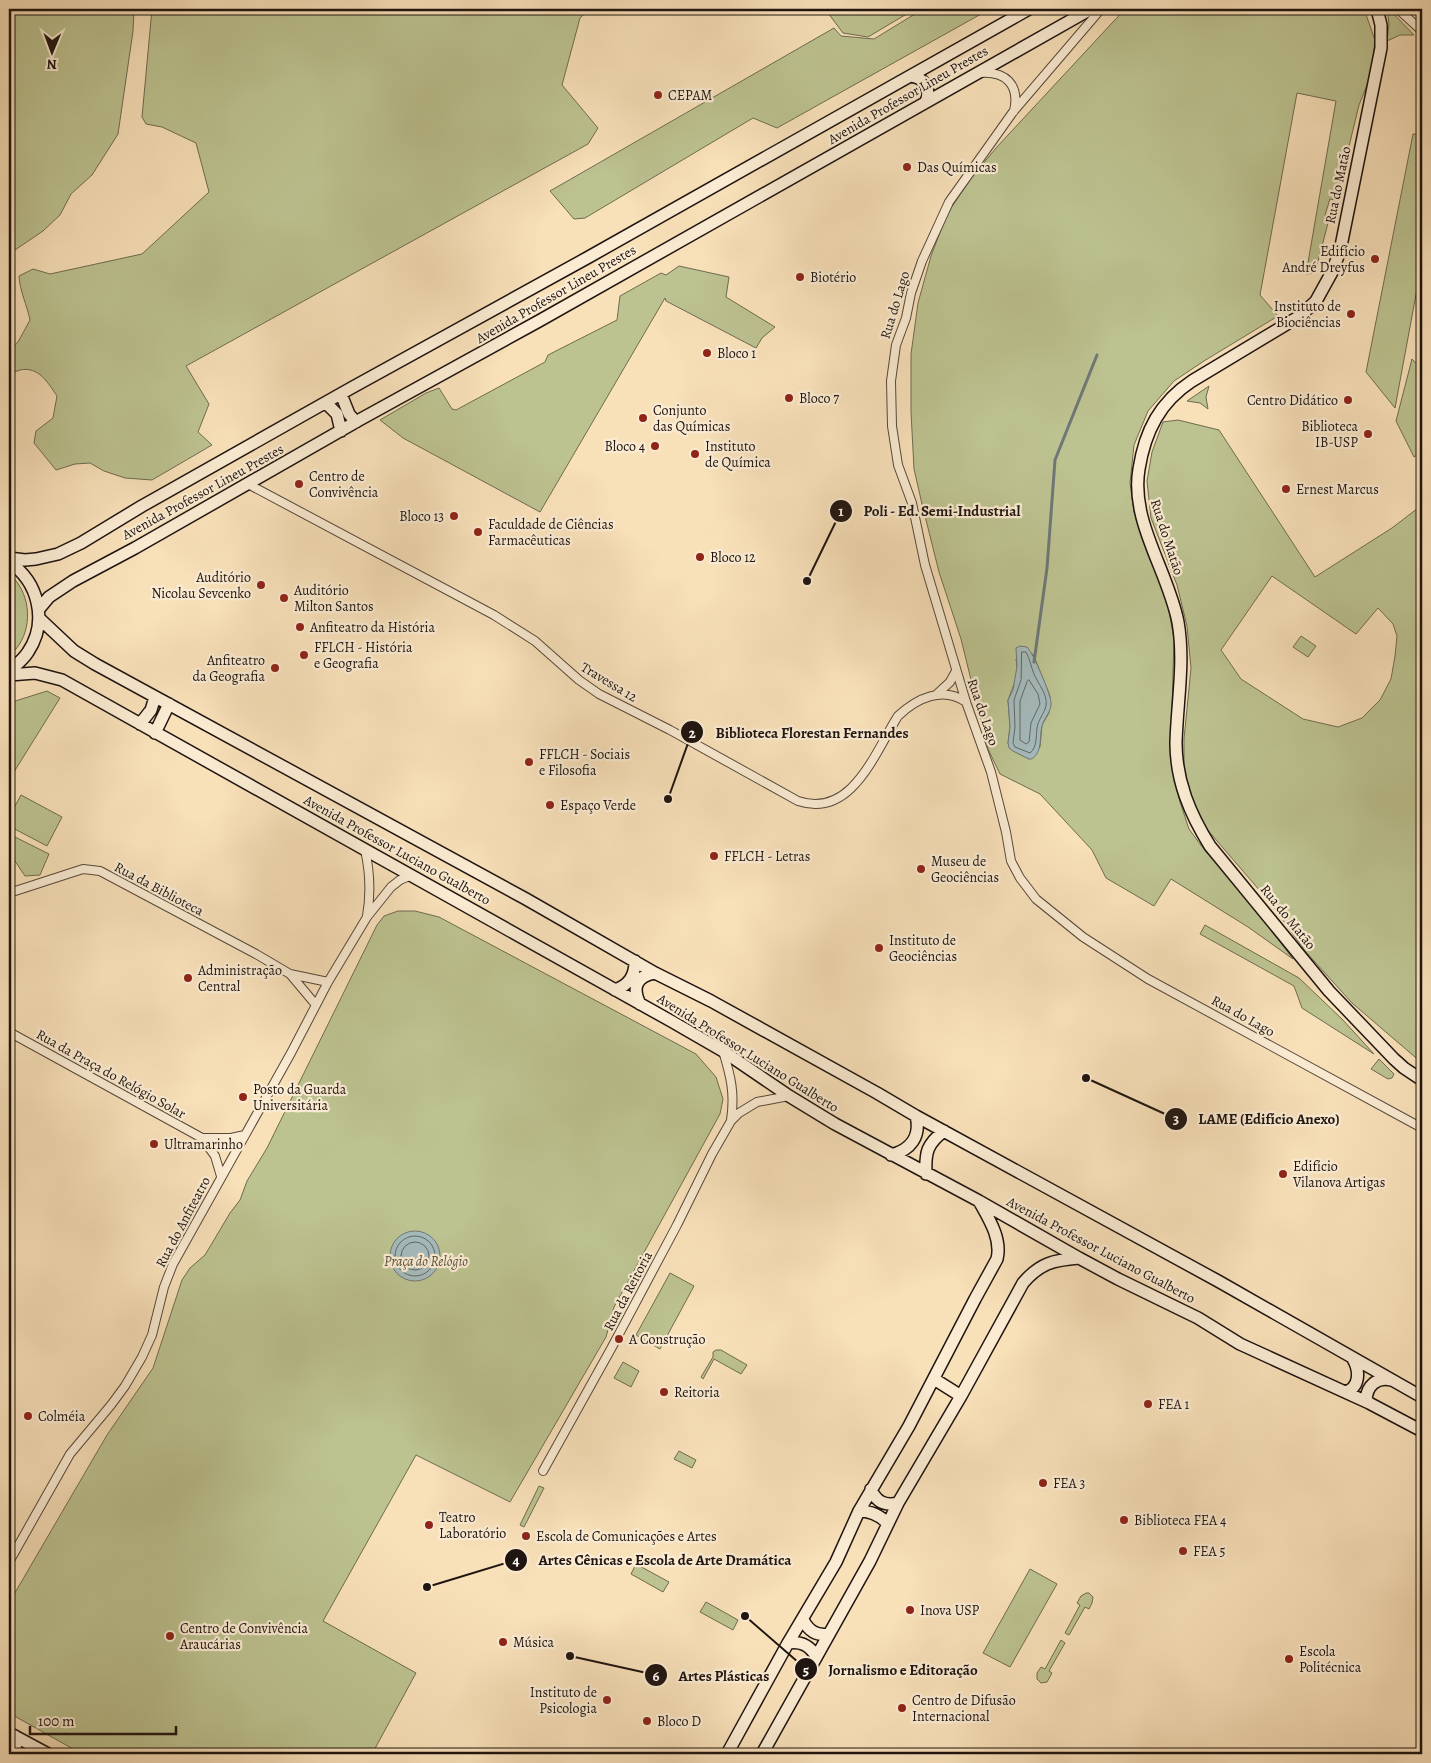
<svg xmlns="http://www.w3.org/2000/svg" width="1431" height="1763" font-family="Alegreya,serif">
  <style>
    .green { fill: #bcc290; stroke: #6e6b50; fill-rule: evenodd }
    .water { fill: #a4babb; stroke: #6f7877 }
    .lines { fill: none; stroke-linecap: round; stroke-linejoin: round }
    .shore { stroke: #626766; stroke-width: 1 }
    .stream { stroke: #6f7877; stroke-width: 3 }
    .street-casing { stroke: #55473a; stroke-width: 10 }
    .secondary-casing { stroke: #1f1410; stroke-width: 14 }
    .street { stroke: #faebd2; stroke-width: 8 }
    .secondary { stroke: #faebd2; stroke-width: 11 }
    .poi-dot { fill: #8f2418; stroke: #faebd2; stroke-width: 2 }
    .labels { text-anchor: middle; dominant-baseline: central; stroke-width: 4.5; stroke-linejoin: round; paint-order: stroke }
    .poi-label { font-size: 14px; fill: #1f1410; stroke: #faebd2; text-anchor: start }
    .street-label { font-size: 14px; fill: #1f1410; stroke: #faebd2 }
    .park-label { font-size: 14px; font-style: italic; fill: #56513d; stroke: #faebd2 }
    .leader { fill: none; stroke: #1f1410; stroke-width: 2 }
    .callout-dot { fill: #1f1410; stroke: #faebd2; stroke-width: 2 }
    .mark-label { font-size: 15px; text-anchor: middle; font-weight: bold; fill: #fff }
    .callout-label { font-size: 15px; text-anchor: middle; font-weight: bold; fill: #1f1410; stroke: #faebd2; stroke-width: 4.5; stroke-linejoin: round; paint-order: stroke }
  </style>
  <rect width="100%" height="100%" fill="#f8e0b9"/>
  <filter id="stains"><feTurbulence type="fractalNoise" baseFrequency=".004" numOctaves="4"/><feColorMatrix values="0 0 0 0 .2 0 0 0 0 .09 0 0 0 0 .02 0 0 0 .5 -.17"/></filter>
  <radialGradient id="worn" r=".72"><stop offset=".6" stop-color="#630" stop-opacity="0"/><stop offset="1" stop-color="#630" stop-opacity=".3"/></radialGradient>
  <path class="green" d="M 9,9 L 134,9 L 133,31 L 118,134 L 92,175 L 71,194 L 60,215 L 43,231 L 9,254 Z
    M 152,9 L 590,9 L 580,18 L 562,85 L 598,128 L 588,144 L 186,366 L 209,404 L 198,432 L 212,445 L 152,480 L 125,478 L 104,471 L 90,463 L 75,464 L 56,470 L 34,443 L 36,431 L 53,418 L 57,396 C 48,383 39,366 20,370 C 16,371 13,373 9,374 L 9,350 L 18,342 L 30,320 C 27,305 20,292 19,276 L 33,269 L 50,274 L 142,254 L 209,192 L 196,143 L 162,127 L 146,124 L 142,117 Z
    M 825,9 L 915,9 L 868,37 L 843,33 Z
    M 923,9 L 990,9 L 777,128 L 753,118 L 585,218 L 574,219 L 550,191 L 834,28 L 841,36 L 874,39 Z
    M 1125,9 L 1364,9 L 1375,40 L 1371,75 L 1359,105 L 1336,200 L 1330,199 L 1325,215 L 1328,223 L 1315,273 L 1306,274 L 1336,101 L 1297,93 L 1260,295 L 1278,316 L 1204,361 L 1174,381 L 1148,411 L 1134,445 L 1130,483 L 1134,512 L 1167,600 L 1174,639 L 1171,743 L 1173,771 L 1180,802 L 1189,829 L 1206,852 L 1239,887 L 1293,959 L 1248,927 L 1171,879 L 1154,906 L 1106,878 L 1092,850 L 1040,794 L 1000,774 L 988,749 L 961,639 L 939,572 L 922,504 L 914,469 L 911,412 L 911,354 L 918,303 L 931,256 L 947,214 L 972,177 L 996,148 ZM 1033,654 L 1050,696 L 1049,713 L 1042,725 L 1040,747 L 1029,759 C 1021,754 1010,752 1008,743 L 1010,727 L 1008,700 L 1016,679 L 1017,666 L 1016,659 Z
    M 1387,9 L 1389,9 L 1414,35 L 1400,35 L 1387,41 L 1389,24 Z
    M 1413,134 L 1422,135 L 1422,262 L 1395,408 L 1366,372 Z
    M 679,266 L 729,277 L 726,297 L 775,327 L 762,338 L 756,348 L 666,301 L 665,298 L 540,512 L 403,438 L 380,420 L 426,393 L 439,388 L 452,409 L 456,410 L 545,362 L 548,355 L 617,320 L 620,296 L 661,273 L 666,275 Z
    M 1422,344 L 1422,451 L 1414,457 L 1396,421 L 1412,359 L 1418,365 Z
    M 1209,386 L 1206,397 L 1208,409 L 1200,403 L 1187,401 Z
    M 1178,420 L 1219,430 L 1315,577 L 1392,528 L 1422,505 L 1422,1063 L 1352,1003 L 1305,951 L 1273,906 L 1205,827 L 1192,800 L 1184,767 L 1184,739 L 1191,668 L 1187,626 L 1177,585 L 1151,518 L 1147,481 L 1152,452 L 1163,422 ZM 1272,576 L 1356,634 L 1378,608 L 1393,624 L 1397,636 L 1395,656 L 1391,679 L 1380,700 L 1362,718 L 1338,727 L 1303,719 L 1241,679 L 1221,650 Z
    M 9,573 C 12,577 17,581 19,585 C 33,607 30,639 9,656 Z
    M 1301,636 L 1316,646 L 1308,657 L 1293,647 Z
    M 47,691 L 60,698 L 9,780 L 9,703 Z
    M 21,795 L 62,817 L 47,846 L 9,826 L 9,817 Z
    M 9,834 L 49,854 L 40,875 L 25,876 L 9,852 Z
    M 398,911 L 415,911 L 439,917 L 696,1054 L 716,1077 L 723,1099 L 720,1114 L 614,1307 L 606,1337 L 510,1502 L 416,1455 L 323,1621 L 416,1673 L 372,1754 L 82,1754 L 9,1713 L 9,1603 L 107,1435 L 153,1368 L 182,1280 L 190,1268 L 205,1255 L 230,1213 L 240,1200 L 247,1181 L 267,1148 L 377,925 L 384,916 Z
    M 1205,925 L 1299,978 L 1342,1019 L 1374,1054 L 1302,1008 L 1294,986 L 1200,934 Z
    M 1379,1059 L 1394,1074 L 1392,1078 L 1388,1079 L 1371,1069 Z
    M 670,1273 L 694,1286 L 660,1349 L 636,1335 Z
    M 716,1350 L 721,1350 L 747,1365 L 741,1374 L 714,1359 L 703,1379 L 701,1377 L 713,1357 L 713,1352 Z
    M 623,1362 L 639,1371 L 631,1387 L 614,1378 Z
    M 679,1451 L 696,1460 L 692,1468 L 674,1459 Z
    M 539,1486 L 544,1488 L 524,1527 L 520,1525 Z
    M 636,1564 L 669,1582 L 663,1592 L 631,1574 Z
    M 1030,1569 L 1057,1584 L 1010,1667 L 983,1653 Z
    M 1086,1593 L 1089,1593 L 1093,1597 L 1092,1603 L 1089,1609 L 1085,1607 L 1069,1635 L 1065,1633 L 1080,1605 L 1077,1603 L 1081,1596 Z
    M 706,1602 L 738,1620 L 733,1630 L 700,1612 Z
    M 1061,1640 L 1065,1643 L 1049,1671 L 1052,1673 L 1047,1682 L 1041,1683 L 1037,1679 L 1037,1673 L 1041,1667 L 1045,1669 Z"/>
  <path class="water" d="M 1020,646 L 1027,647 C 1032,651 1052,696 1051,704 C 1051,712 1044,718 1042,726 C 1039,737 1043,751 1032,759 L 1029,759 L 1013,751 L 1009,748 L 1008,743 L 1010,727 L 1008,700 L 1013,690 L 1017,666 L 1016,648 Z
    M390 1256a25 25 0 1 1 50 0a25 25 0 1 1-50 0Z"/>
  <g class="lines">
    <path class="shore" d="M 1022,652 L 1026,652 C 1030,659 1031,667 1034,674 C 1038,684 1048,694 1046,706 C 1044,714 1038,720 1037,728 C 1036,736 1037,748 1030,753 L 1015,747 L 1013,743 L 1015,727 L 1014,700 L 1021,680 Z
      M 1029,680 L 1038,694 L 1040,704 L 1031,723 L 1029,742 L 1026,744 L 1020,740 L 1020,701 L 1027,682 Z
      M395 1256a20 20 0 1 1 40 0a20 20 0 1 1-40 0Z
      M401 1256a14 14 0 1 1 28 0a14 14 0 1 1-28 0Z"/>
    <path class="stream" d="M 1034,662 L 1047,568 L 1055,460 L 1097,355"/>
    <defs>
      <path id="street" d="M 1101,9 L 1013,112 L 949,202 L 922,261 L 911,293 L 906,318 L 896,345 L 891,381 L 892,426 L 898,465 L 912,503 L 925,565 L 966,702 L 991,772 L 1006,832 L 1011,861 L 1020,878 L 1036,899 L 1083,937 L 1148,979 L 1422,1128
        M 1398,9 L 1422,31
        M 980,73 C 1006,71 1020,85 1014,111
        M 248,484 L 494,615 L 535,641 L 579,680 L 599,694 L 670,730 L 798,801 C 852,819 875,752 898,716 C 917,698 943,686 966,702
        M 936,695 L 950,682 L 956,671
        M 365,850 C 370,872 371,893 367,916
        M 9,893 L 83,869 L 100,871 L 256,954 L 290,974 L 328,982
        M 290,974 L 316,1005
        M 9,1032 L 202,1138 L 215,1156 L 221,1176
        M 723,1051 C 731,1077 735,1094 731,1120
        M 202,1138 L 231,1138 L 245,1135
        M 543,1471 L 612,1347 L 677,1225 L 712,1154 L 731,1121 L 739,1113 L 757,1102 L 789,1096
        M 9,1562 L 70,1454 L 111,1405 L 125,1386 L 142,1357 L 152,1335 L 164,1287 L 173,1264 L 291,1053 L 328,982 L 367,917 L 391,887 L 400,880 L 412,875"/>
      <path id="secondary" d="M 1377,9 L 1381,25 L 1381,48 L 1340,251 L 1332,272 L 1316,301 L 1300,316 L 1192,381 C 1160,402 1145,431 1139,469 C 1130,521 1168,571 1178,622 C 1185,662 1177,703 1176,743 C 1176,781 1190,814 1210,846 L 1329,991 L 1394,1059 L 1404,1068 L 1422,1080
        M 911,76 C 925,78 931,89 926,102
        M 341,394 L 349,414 L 356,422
        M 326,403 L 337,414 L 341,431
        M 9,558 L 25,560 L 36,559 L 58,554 L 81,543 L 142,506 L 353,387 L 587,258 L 1029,9
        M 9,562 C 39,582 48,622 28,652 C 23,660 16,665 9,671
        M 39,609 L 49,597 L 73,581 L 135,548 L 361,419 L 539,321 L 1091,9
        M 40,619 L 74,651 L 95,664 L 526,899 L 655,973 L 711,1001 L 877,1093 L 916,1116 L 1218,1281 L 1422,1397
        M 9,675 L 35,673 L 62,680 L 671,1021 L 723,1051 L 789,1096 L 835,1124 L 979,1201 L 1079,1258 L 1118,1279 L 1198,1318 L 1240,1344 L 1369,1403 L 1422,1431
        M 140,724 L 151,710 L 155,697
        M 155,733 L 169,704
        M 615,990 C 629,985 635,976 635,961
        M 640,1004 C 632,988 636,976 655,973
        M 891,1155 C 911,1150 921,1136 916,1116
        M 926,1174 C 925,1152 927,1144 944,1131
        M 934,1379 L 961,1396
        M 1345,1392 C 1360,1388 1360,1371 1353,1359
        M 1369,1403 L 1366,1400 C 1367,1385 1377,1377 1391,1380
        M 871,1489 C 876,1502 885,1506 898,1503
        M 859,1511 C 871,1511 880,1515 888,1524
        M 803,1620 C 809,1631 816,1636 829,1634
        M 788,1643 C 801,1641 809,1645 816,1656
        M 9,1733 L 48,1754
        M 14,1754 L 16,1744 L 15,1736
        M 727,1754 L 788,1643 L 836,1562 L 859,1511 L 909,1426 L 975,1299 L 997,1259 C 1002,1239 989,1219 979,1201
        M 762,1754 L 870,1561 L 898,1503 L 961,1396 L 1023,1283 C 1040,1263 1054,1260 1079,1258"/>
    </defs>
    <use href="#street" class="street-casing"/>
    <use href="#secondary" class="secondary-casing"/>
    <use href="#street" class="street"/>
    <use href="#secondary" class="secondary"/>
  </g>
  <g class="poi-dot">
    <circle cx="658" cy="95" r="5"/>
    <circle cx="907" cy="167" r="5"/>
    <circle cx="1375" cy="259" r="5"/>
    <circle cx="800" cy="277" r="5"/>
    <circle cx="1351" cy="314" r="5"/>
    <circle cx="707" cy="353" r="5"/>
    <circle cx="789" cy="398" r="5"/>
    <circle cx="1348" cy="400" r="5"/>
    <circle cx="643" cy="418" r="5"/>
    <circle cx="1368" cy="434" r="5"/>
    <circle cx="655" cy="446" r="5"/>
    <circle cx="695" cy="454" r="5"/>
    <circle cx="299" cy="484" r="5"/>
    <circle cx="1286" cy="489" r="5"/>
    <circle cx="454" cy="516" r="5"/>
    <circle cx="478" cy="532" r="5"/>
    <circle cx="700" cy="557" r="5"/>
    <circle cx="261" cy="585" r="5"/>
    <circle cx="284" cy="598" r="5"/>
    <circle cx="300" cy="627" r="5"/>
    <circle cx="304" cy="655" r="5"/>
    <circle cx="275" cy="668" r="5"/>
    <circle cx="529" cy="762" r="5"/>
    <circle cx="550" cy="805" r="5"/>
    <circle cx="714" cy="856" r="5"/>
    <circle cx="921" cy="869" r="5"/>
    <circle cx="879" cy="948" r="5"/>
    <circle cx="188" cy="978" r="5"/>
    <circle cx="243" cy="1097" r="5"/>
    <circle cx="154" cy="1144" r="5"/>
    <circle cx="1283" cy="1174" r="5"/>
    <circle cx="619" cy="1339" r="5"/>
    <circle cx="664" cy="1392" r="5"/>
    <circle cx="1148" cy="1404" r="5"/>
    <circle cx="28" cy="1416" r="5"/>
    <circle cx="1043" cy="1483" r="5"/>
    <circle cx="1124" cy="1520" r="5"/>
    <circle cx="429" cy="1525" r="5"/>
    <circle cx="526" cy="1536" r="5"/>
    <circle cx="1183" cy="1551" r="5"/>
    <circle cx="910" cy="1610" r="5"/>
    <circle cx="170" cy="1636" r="5"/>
    <circle cx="503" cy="1642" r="5"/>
    <circle cx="1289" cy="1659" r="5"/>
    <circle cx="607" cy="1700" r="5"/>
    <circle cx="902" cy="1708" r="5"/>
    <circle cx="647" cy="1721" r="5"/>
  </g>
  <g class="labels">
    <g class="poi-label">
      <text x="668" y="95">CEPAM</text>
      <text x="917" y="167">Das Químicas</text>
      <text x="1365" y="251" text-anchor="end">Edifício<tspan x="1365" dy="16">André Dreyfus</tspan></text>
      <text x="810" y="277">Biotério</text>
      <text x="1341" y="306" text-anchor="end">Instituto de<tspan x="1341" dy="16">Biociências</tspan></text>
      <text x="717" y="353">Bloco 1</text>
      <text x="799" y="398">Bloco 7</text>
      <text x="1338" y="400" text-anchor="end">Centro Didático</text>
      <text x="653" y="410">Conjunto<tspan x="653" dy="16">das Químicas</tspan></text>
      <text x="1358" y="426" text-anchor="end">Biblioteca<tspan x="1358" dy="16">IB-USP</tspan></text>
      <text x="645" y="446" text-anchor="end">Bloco 4</text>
      <text x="705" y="446">Instituto<tspan x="705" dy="16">de Química</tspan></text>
      <text x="309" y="476">Centro de<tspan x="309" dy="16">Convivência</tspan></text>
      <text x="1296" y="489">Ernest Marcus</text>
      <text x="444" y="516" text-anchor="end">Bloco 13</text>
      <text x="488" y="524">Faculdade de Ciências<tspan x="488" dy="16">Farmacêuticas</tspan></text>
      <text x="710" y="557">Bloco 12</text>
      <text x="251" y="577" text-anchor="end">Auditório<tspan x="251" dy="16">Nicolau Sevcenko</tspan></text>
      <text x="294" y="590">Auditório<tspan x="294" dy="16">Milton Santos</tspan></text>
      <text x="310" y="627">Anfiteatro da História</text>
      <text x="314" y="647">FFLCH - História<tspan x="314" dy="16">e Geografia</tspan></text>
      <text x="265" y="660" text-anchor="end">Anfiteatro<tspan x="265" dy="16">da Geografia</tspan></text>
      <text x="539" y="754">FFLCH - Sociais<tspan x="539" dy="16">e Filosofia</tspan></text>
      <text x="560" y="805">Espaço Verde</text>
      <text x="724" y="856">FFLCH - Letras</text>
      <text x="931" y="861">Museu de<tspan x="931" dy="16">Geociências</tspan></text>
      <text x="889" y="940">Instituto de<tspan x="889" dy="16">Geociências</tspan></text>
      <text x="198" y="970">Administração<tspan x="198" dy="16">Central</tspan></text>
      <text x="253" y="1089">Posto da Guarda<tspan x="253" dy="16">Universitária</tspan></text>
      <text x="164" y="1144">Ultramarinho</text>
      <text x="1293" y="1166">Edifício<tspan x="1293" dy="16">Vilanova Artigas</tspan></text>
      <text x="629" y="1339">A Construção</text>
      <text x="674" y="1392">Reitoria</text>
      <text x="1158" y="1404">FEA 1</text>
      <text x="38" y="1416">Colméia</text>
      <text x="1053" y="1483">FEA 3</text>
      <text x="439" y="1517">Teatro<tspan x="439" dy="16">Laboratório</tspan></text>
      <text x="1134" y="1520">Biblioteca FEA 4</text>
      <text x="536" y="1536">Escola de Comunicações e Artes</text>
      <text x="1193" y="1551">FEA 5</text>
      <text x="920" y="1610">Inova USP</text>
      <text x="180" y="1628">Centro de Convivência<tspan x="180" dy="16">Araucárias</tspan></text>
      <text x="513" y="1642">Música</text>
      <text x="1299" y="1651">Escola<tspan x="1299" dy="16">Politécnica</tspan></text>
      <text x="597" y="1692" text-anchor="end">Instituto de<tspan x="597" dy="16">Psicologia</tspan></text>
      <text x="912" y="1700">Centro de Difusão<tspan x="912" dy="16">Internacional</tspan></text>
      <text x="657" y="1721">Bloco D</text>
    </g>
    <g class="street-label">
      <text transform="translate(908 95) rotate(-30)">Avenida Professor Lineu Prestes</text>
      <text transform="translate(1338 185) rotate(-78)">Rua do Matão</text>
      <text transform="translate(556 294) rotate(-30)">Avenida Professor Lineu Prestes</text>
      <text transform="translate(895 305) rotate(-73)">Rua do Lago</text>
      <text transform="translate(203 492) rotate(-29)">Avenida Professor Lineu Prestes</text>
      <text transform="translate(1167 537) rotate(72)">Rua do Matão</text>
      <text transform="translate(609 682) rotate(31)">Travessa 12</text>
      <text transform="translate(983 712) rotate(71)">Rua do Lago</text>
      <text transform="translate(397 850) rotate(29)">Avenida Professor Luciano Gualberto</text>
      <text transform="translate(159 889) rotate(28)">Rua da Biblioteca</text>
      <text transform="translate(1288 917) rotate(51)">Rua do Matão</text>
      <text transform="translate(1243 1016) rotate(29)">Rua do Lago</text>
      <text transform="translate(748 1053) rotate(32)">Avenida Professor Luciano Gualberto</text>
      <text transform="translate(111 1074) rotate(29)">Rua da Praça do Relógio Solar</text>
      <text transform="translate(183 1222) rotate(-62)">Rua do Anfiteatro</text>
      <text transform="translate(1101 1250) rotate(28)">Avenida Professor Luciano Gualberto</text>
      <text transform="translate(628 1291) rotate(-62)">Rua da Reitoria</text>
    </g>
    <g class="park-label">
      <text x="426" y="1261">Praça do Relógio</text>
    </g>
  </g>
  <path class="leader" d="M807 581L841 511M668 799L692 732M1086 1078L1176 1119M427 1587L516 1560M745 1616L806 1669M570 1656L656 1675"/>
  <g class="callout-dot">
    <circle cx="807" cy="581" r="5"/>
    <circle cx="668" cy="799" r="5"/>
    <circle cx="1086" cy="1078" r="5"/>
    <circle cx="427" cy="1587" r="5"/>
    <circle cx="745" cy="1616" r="5"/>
    <circle cx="570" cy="1656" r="5"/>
    <circle cx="841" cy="511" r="12"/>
    <circle cx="692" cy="732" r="12"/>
    <circle cx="1176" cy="1119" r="12"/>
    <circle cx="516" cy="1560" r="12"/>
    <circle cx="806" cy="1669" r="12"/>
    <circle cx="656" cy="1675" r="12"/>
  </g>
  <g class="mark-label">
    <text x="841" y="516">1</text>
    <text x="692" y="738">2</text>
    <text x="1176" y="1124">3</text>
    <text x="516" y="1565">4</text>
    <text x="806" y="1675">5</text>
    <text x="656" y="1681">6</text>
  </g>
  <g class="callout-label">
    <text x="942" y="516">Poli - Ed. Semi-Industrial</text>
    <text x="812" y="738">Biblioteca Florestan Fernandes</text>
    <text x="1269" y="1124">LAME (Edifício Anexo)</text>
    <text x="665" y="1565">Artes Cênicas e Escola de Arte Dramática</text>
    <text x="903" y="1675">Jornalismo e Editoração</text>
    <text x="724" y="1681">Artes Plásticas</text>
  </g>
  <rect width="1431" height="1763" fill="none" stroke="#f8e0b9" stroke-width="30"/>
  <rect x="10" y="10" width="1411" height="1743" fill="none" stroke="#1f1410" stroke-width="2.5"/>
  <rect x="15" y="15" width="1401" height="1733" fill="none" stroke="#1f1410"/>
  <g transform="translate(52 52) rotate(181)" stroke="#faebd2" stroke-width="4" paint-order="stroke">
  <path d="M0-4L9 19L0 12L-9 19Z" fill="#1f1410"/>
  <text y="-8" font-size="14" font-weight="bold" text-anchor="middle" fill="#1f1410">N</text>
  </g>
  <path d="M30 1726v8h146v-8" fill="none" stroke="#1f1410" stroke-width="2.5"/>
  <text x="38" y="1726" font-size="15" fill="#1f1410" stroke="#faebd2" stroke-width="4" paint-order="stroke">100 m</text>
  <rect width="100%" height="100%" filter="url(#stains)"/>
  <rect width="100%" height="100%" fill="url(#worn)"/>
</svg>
